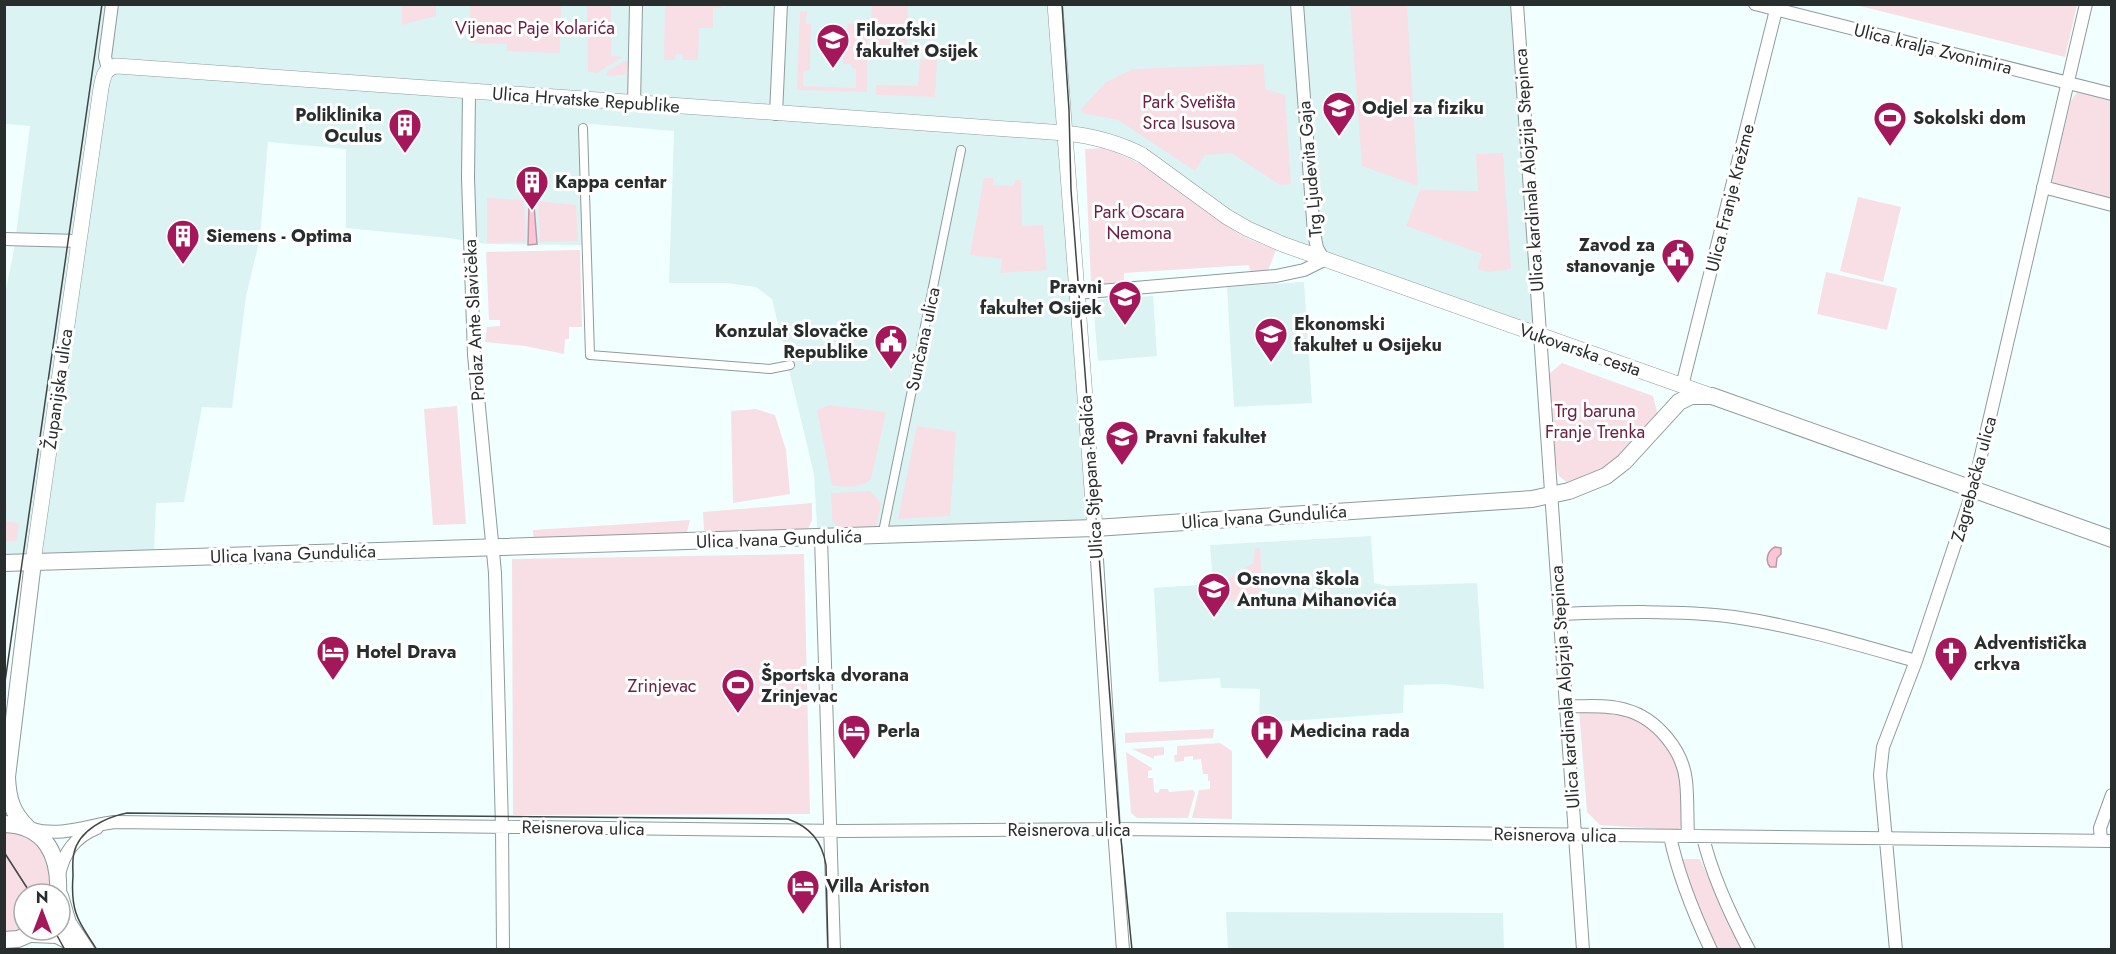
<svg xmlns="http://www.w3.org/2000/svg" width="2116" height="954" font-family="Jost,sans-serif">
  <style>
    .built { fill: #dcf3f3 }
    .green { fill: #f8dfe6 }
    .water { fill: #fdc6d7; stroke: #bd98a4; stroke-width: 1.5 }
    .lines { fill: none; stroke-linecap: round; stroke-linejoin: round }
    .pedestrian-casing { stroke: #8f9b9b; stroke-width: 10 }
    .minor-casing { stroke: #8f9b9b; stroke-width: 14 }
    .tertiary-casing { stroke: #8f9b9b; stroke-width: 16 }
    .secondary-casing { stroke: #8f9b9b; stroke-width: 18 }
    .pedestrian { stroke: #fff; stroke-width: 8 }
    .minor { stroke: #fff; stroke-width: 12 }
    .tertiary { stroke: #fff; stroke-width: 15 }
    .secondary { stroke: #fff; stroke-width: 16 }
    .tram { stroke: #404646; stroke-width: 1.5 }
    .labels { text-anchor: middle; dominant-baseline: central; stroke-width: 6; stroke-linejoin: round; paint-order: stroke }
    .park-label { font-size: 18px; fill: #6d2040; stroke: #fff }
    .poi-label { font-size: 18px; font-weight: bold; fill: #282d2d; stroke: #fff; text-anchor: start }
    .street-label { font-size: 18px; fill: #282d2d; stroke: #fff }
  </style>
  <rect width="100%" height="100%" fill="#f1ffff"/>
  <path class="built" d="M 4,5 L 1510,5 L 1534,330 L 1277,236 L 1122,149 L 1086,141 L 1060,145 L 1090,533 L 818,542 L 814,474 L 772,299 L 756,287 L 727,283 L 669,283 L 674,131 L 580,123 L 583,245 L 486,244 L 449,238 L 346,228 L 346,149 L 268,142 L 260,238 L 246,296 L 232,408 L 202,407 L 184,502 L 156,503 L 154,552 L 5,556 L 5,294 L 14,250 L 30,126 L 5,124 Z
    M 1304,282 L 1312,403 L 1234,407 L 1227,287 Z
    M 1153,296 L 1157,356 L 1098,361 L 1093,300 Z
    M 1371,536 L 1374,583 L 1387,586 L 1477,583 L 1484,689 L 1444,684 L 1404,685 L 1403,713 L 1259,723 L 1260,689 L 1221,688 L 1220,678 L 1159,682 L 1154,588 L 1213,584 L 1210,545 Z
    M 1226,912 L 1503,913 L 1504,949 L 1228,949 Z"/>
  <path class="green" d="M 402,5 L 436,5 L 436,16 L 402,25 Z
    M 470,5 L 611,5 L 611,56 L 623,57 L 597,73 L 588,72 L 587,6 L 561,6 L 560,53 L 554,53 L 507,51 L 507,44 L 470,43 Z
    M 665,5 L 722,5 L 721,8 L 713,8 L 713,28 L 699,28 L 698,60 L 683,60 L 682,54 L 676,54 L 675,60 L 664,60 Z
    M 872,5 L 908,5 L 907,47 L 870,46 Z
    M 1350,5 L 1407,5 L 1418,186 L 1362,166 Z
    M 1856,5 L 2077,4 L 2077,5 L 2065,57 Z
    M 800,11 L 807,11 L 806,24 L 811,24 L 810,70 L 803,71 L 803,86 L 856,88 L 856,69 L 852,68 L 851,64 L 843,64 L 844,28 L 848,28 L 848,24 L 867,24 L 867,92 L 797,90 Z
    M 920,59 L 937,60 L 935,97 L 876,95 L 876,85 L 918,86 Z
    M 624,61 L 629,61 L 628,69 L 624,75 L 606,76 L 607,72 Z
    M 1264,64 L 1265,89 L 1285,95 L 1291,184 L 1280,185 L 1231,153 L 1205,155 L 1195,171 L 1118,120 L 1082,113 L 1081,109 L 1106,82 L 1133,69 Z
    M 2077,92 L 2111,100 L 2111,200 L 2054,184 L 2052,180 L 2071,101 Z
    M 1103,148 C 1156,164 1195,206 1241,235 C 1252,241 1264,245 1276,250 L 1268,271 L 1251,273 L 1249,265 L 1124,273 L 1124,282 L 1091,284 L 1085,149 Z
    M 1503,153 L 1511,269 L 1489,272 L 1477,269 L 1482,254 L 1406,226 L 1420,190 L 1478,191 L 1476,154 Z
    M 984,178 L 993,178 L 993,185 L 1014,186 L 1015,180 L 1021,180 L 1022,226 L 1043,225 L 1047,270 L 1000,273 L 1002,259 L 970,255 Z
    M 1858,197 L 1901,207 L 1883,282 L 1840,271 Z
    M 487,198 L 524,200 L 526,242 L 487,243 Z
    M 538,201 L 576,205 L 578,241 L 540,242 Z
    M 580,250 L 582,327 L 569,327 L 569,339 L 565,339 L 564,354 L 525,346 L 485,342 L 487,327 L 500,326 L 500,320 L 489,320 L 486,252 Z
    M 1826,272 L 1897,288 L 1887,330 L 1817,314 Z
    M 1562,363 L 1653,396 L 1658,415 L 1604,471 L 1570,485 L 1559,476 L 1555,461 L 1549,374 Z
    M 829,405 L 886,412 L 871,480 C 858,488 847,488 832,485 L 817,410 Z
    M 457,406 L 466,524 L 433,525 L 424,409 Z
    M 756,409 L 775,415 L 786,450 L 790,494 L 733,503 L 731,411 Z
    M 917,426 L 956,432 L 950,516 L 898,519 Z
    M 870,491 L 881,503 L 876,529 L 839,531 L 832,519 L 831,493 Z
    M 5,503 L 7,504 L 5,521 L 19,523 L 17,538 L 15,541 L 5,541 Z
    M 812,503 L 812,520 L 808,529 L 802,531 L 709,532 L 704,530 L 703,512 Z
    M 690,520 L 686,536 L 534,542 L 533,530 Z
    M 1255,548 L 1260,548 L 1262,585 L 1258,600 L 1226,602 L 1228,579 L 1253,563 Z
    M 804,554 L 810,814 L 513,815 L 512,559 Z
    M 1579,710 C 1623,711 1651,714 1673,757 C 1676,764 1681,771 1682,778 C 1685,792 1684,807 1685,821 L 1678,830 L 1600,825 L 1587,812 Z
    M 1214,729 L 1213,738 L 1125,743 L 1125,733 Z
    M 1220,743 L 1232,751 L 1232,819 L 1192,818 L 1199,790 L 1210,789 L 1210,781 L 1208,781 L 1208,774 L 1203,774 L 1201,759 L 1193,760 L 1193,756 L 1184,757 L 1184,761 L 1175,762 L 1174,755 L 1177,755 L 1177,746 Z
    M 1164,747 L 1164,755 L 1154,756 L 1154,759 L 1132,749 Z
    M 1126,752 L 1152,768 L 1152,770 L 1148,771 L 1148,778 L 1153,778 L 1154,791 L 1156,793 L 1159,792 L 1160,789 L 1168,789 L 1169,792 L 1193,790 L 1195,793 L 1188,818 L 1137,818 L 1131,813 Z
    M 5,831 C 12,833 22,833 29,837 C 48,846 51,875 50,894 L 24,894 L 24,930 L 5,932 Z
    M 1681,859 L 1700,859 L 1741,949 L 1718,949 L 1696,905 Z"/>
  <path class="water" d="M 529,205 L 534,205 L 537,244 L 528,245 Z
    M 1775,547 L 1781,548 L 1781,554 L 1777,558 L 1776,567 L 1770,567 C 1765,561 1767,551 1775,547 Z"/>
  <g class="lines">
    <defs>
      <path id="pedestrian" d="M 583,128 L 590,355 L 770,369 L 790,365
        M 884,527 L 961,150"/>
      <path id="minor" d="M 1517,4 L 1583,950
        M 1755,4 L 2112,94
        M 108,69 L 105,57 L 112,4
        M 469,92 L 468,178 L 474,355 L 495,573 L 502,827 L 503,950
        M 634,104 L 636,4
        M 776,114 L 781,4
        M 2043,187 L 2112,205
        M 4,239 L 79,241
        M 1076,293 L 1276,276 L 1304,270 L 1324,260 L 1317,248 L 1314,233 L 1297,4
        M 1682,386 L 1776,10
        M 1095,528 L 1114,829 L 1123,950
        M 821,538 L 834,950
        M 1560,614 C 1615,612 1679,610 1734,617 C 1796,626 1856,644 1916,661
        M 1566,706 C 1585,707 1608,704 1626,710 C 1656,718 1683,750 1686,781 C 1688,799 1687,818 1688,836
        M 32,829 C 59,837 87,826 114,822 L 843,831 L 1120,829 L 2112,841
        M 1670,836 C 1678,875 1694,914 1711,950
        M 1703,837 C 1712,876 1730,914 1749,950
        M 2101,841 L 2100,828 L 2112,795
        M 59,875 C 64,852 75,837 97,828
        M 1896,950 L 1880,775 L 1883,747 L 1916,661 L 1973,490 L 2086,4"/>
      <path id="tertiary" d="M 1055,4 L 1095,528
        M 33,562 L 101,88 C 103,77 105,67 117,66 L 1065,133 C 1092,136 1117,142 1142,155 L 1227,217 L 1248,229 L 1282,244 L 1709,395"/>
      <path id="secondary" d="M 4,563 L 1095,528 L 1532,499 L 1569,491 L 1606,476 L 1624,462 L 1679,402 L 1691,396 L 1712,396 L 2112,539
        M 4,824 C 46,825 60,856 58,894
        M 28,828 C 12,813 8,799 7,777 L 33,562
        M 60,896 L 68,923 L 86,950
        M 32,934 L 57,935 L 82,948
        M 4,940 L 18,939 L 39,930"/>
    </defs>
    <use href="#pedestrian" class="pedestrian-casing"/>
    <use href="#minor" class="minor-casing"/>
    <use href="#tertiary" class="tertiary-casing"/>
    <use href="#secondary" class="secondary-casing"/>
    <use href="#pedestrian" class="pedestrian"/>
    <use href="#minor" class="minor"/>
    <use href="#tertiary" class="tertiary"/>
    <use href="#secondary" class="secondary"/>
    <path class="tram" d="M 1062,4 L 1069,110 L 1071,190 L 1120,829 L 1132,950
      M 4,689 L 102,4
      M 4,852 L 31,894
      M 54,930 L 65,950
      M 97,950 C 90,938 80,926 76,913 C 72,901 72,889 73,876 C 73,869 72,860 74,853 C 79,830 106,817 127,813 L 788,819 C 810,827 822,841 826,865 L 828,950"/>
  </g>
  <defs>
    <symbol id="university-pin" viewBox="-11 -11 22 30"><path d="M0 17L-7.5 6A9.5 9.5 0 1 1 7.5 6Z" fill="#a5175b" stroke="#fff"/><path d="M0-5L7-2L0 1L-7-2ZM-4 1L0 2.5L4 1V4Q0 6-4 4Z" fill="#fff"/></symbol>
    <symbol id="stadium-pin" viewBox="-11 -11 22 30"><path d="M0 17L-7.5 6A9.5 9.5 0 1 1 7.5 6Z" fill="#a5175b" stroke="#fff"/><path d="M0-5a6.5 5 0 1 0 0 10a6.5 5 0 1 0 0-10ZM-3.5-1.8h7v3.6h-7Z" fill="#fff"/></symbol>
    <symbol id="building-pin" viewBox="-11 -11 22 30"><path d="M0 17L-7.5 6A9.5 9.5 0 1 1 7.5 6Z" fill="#a5175b" stroke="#fff"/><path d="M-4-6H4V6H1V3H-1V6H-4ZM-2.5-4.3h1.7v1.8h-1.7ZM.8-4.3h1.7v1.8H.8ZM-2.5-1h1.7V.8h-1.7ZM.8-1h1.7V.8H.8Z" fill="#fff"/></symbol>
    <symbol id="civic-pin" viewBox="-11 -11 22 30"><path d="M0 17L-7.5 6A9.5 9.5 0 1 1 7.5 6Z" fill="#a5175b" stroke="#fff"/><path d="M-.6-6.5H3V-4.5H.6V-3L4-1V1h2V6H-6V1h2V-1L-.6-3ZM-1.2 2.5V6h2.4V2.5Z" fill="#fff"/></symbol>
    <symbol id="school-pin" viewBox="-11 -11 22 30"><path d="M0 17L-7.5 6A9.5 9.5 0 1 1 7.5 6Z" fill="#a5175b" stroke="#fff"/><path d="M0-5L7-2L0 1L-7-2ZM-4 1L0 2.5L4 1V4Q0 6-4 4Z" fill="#fff"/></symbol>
    <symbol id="hotel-pin" viewBox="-11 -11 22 30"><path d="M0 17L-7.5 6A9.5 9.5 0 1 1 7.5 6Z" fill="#a5175b" stroke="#fff"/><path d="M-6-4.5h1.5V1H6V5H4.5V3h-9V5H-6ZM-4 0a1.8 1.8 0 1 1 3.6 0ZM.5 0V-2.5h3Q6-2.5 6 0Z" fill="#fff"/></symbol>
    <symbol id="church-pin" viewBox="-11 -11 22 30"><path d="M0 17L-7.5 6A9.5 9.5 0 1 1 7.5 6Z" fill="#a5175b" stroke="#fff"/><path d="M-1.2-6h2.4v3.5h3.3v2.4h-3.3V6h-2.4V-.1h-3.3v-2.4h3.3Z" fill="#fff"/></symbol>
    <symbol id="hospital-pin" viewBox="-11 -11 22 30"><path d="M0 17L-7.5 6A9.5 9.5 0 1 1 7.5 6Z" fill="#a5175b" stroke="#fff"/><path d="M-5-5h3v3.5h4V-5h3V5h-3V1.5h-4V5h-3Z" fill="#fff"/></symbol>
  </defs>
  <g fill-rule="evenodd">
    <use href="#university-pin" x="814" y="21" width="38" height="52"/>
    <use href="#university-pin" x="1320" y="89" width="38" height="52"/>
    <use href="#stadium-pin" x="1871" y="99" width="38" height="52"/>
    <use href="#building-pin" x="386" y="106" width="38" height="52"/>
    <use href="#building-pin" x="513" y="163" width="38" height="52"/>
    <use href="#building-pin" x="164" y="217" width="38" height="52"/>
    <use href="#civic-pin" x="1659" y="236" width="38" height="52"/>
    <use href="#university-pin" x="1106" y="278" width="38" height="52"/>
    <use href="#university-pin" x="1252" y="315" width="38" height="52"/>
    <use href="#civic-pin" x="872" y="322" width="38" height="52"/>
    <use href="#university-pin" x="1103" y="418" width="38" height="52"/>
    <use href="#school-pin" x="1195" y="570" width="38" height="52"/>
    <use href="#hotel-pin" x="314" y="633" width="38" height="52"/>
    <use href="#church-pin" x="1932" y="634" width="38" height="52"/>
    <use href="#stadium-pin" x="719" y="666" width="38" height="52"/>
    <use href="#hotel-pin" x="835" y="712" width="38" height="52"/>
    <use href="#hospital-pin" x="1248" y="712" width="38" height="52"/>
    <use href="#hotel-pin" x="784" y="867" width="38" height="52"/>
  </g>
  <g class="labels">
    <g class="park-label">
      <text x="535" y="28">Vijenac Paje Kolarića</text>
      <text x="1189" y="102">Park Svetišta<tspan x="1189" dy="21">Srca Isusova</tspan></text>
      <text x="1139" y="212">Park Oscara<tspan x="1139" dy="21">Nemona</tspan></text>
      <text x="1595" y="411">Trg baruna<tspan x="1595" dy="21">Franje Trenka</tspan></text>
      <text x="662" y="686">Zrinjevac</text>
    </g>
    <g class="poi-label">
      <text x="856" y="30">Filozofski<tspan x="856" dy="21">fakultet Osijek</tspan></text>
      <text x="1362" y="108">Odjel za fiziku</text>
      <text x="382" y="115" text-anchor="end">Poliklinika<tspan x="382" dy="21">Oculus</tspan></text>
      <text x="1913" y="118">Sokolski dom</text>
      <text x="555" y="182">Kappa centar</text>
      <text x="206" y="236">Siemens - Optima</text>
      <text x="1655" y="245" text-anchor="end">Zavod za<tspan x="1655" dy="21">stanovanje</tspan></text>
      <text x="1102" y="287" text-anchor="end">Pravni<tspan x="1102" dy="21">fakultet Osijek</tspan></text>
      <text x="1294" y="324">Ekonomski<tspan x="1294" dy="21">fakultet u Osijeku</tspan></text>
      <text x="868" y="331" text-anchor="end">Konzulat Slovačke<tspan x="868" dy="21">Republike</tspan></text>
      <text x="1145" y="437">Pravni fakultet</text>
      <text x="1237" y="579">Osnovna škola<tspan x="1237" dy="21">Antuna Mihanovića</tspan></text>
      <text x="1974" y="643">Adventistička<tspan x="1974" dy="21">crkva</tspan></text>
      <text x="356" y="652">Hotel Drava</text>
      <text x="761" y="675">Športska dvorana<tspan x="761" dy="21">Zrinjevac</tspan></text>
      <text x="877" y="731">Perla</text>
      <text x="1290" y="731">Medicina rada</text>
      <text x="826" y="886">Villa Ariston</text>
    </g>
    <g class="street-label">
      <text transform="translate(1933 49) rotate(14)">Ulica kralja Zvonimira</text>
      <text transform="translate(586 100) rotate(4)">Ulica Hrvatske Republike</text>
      <text transform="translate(1310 169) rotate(-95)">Trg Ljudevita Gaja</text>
      <text transform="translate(1529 170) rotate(-94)">Ulica kardinala Alojzija Stepinca</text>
      <text transform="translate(1730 198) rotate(-76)">Ulica Franje Krežme</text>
      <text transform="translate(474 320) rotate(-93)">Prolaz Ante Slavičeka</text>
      <text transform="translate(923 339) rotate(-78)">Sunčana ulica</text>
      <text transform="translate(1580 350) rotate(19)">Vukovarska cesta</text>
      <text transform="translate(58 389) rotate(-82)">Županijska ulica</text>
      <text transform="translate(1091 477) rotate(-94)">Ulica Stjepana Radića</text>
      <text transform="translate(1974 479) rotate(-75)">Zagrebačka ulica</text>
      <text transform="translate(1264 517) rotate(-4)">Ulica Ivana Gundulića</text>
      <text transform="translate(779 539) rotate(-2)">Ulica Ivana Gundulića</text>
      <text transform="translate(293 554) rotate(-2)">Ulica Ivana Gundulića</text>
      <text transform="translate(1565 687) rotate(-94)">Ulica kardinala Alojzija Stepinca</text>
      <text transform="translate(583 828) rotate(1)">Reisnerova ulica</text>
      <text x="1069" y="830">Reisnerova ulica</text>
      <text transform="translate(1555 835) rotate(1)">Reisnerova ulica</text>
    </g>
  </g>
  <rect width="2116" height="954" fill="none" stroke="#282d2d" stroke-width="12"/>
  <g transform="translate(42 912)"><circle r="28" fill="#ffffff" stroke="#a9abab" stroke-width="1.5"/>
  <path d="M0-4.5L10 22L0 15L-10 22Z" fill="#a5175b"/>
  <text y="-9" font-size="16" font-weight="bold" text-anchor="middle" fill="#282d2d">N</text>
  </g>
</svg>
